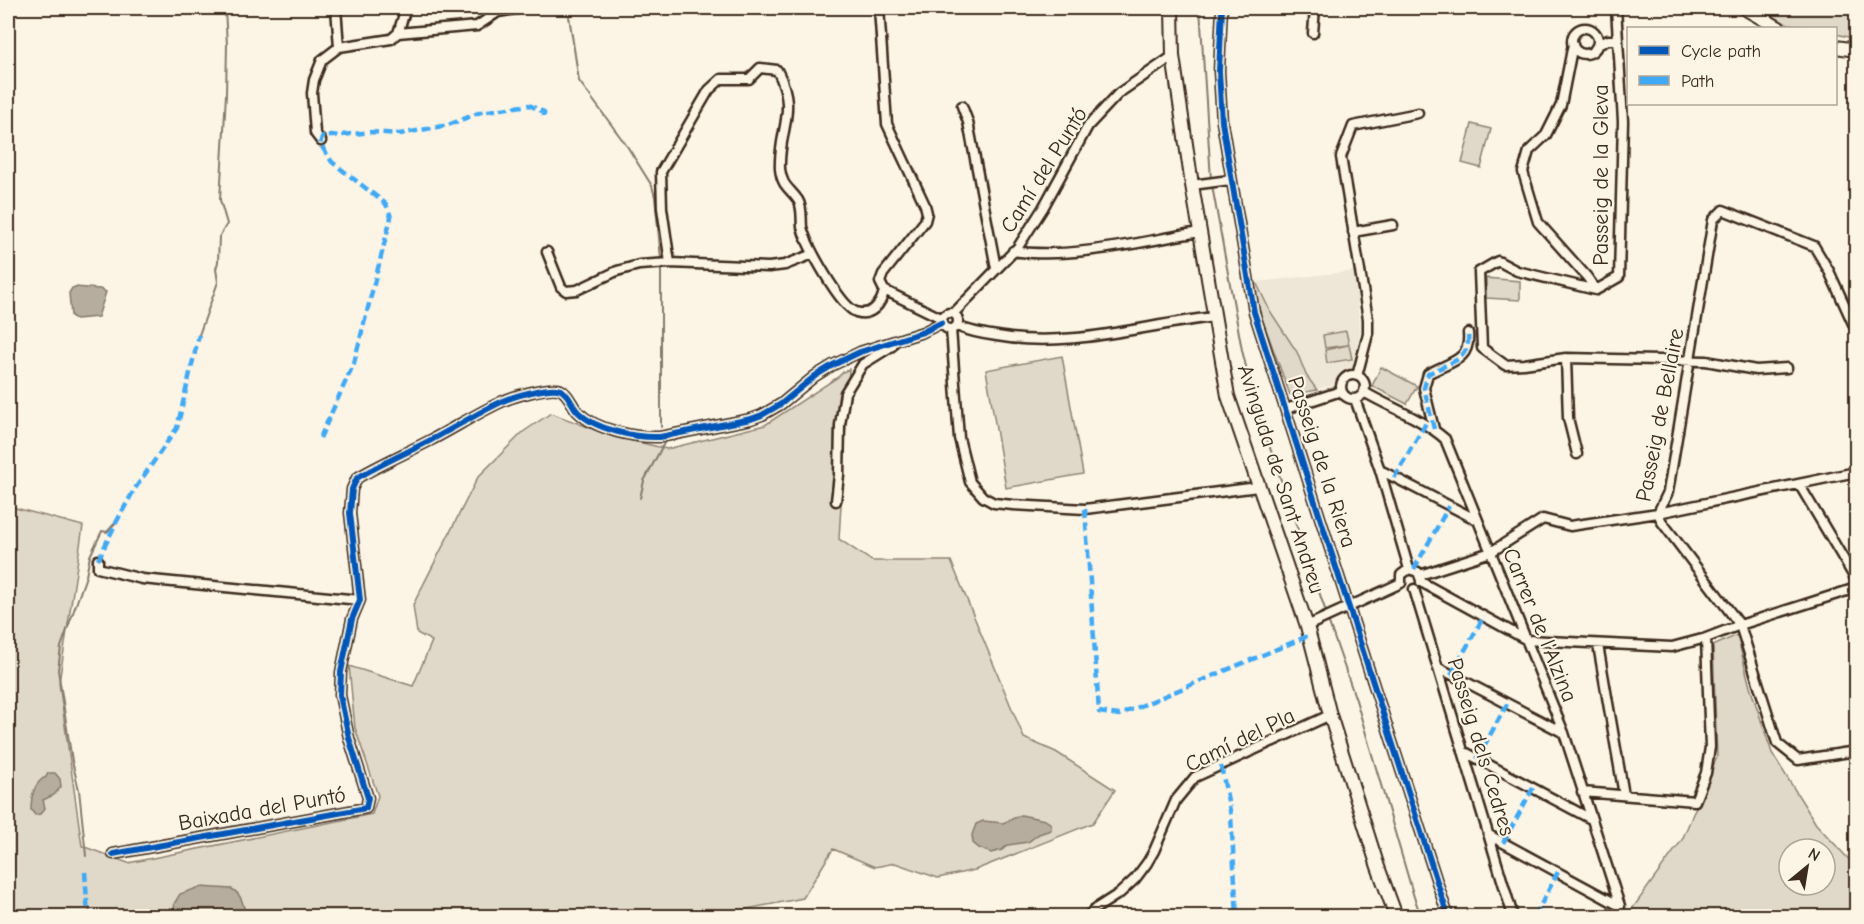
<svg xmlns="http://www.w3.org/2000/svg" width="1864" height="924" font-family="'Comic Neue',sans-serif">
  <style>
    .built { fill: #eee6d6 }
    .green { fill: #e0d8c8; stroke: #8e8173; stroke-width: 1.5; fill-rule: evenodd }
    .water { fill: #b7ad9e; stroke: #85796b; stroke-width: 1.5 }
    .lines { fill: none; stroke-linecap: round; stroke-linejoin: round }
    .stream { stroke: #85796b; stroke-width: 2 }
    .street-casing { stroke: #3b2a1e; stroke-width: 13 }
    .secondary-casing { stroke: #3b2a1e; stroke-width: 16 }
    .street { stroke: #fcf5e5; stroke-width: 8 }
    .secondary { stroke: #fcf5e5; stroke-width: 12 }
    .quiet { stroke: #3fa9f5; stroke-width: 4.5; stroke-dasharray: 9 4.5; stroke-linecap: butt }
    .cycleway-casing { stroke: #fcf5e5; stroke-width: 10 }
    .cycleway { stroke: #0057b8; stroke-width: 6 }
    .labels { text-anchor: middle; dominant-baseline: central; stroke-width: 4.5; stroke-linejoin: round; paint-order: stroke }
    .street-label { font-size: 22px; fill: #3b2a1e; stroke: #fcf5e5 }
  </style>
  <rect width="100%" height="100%" fill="#fcf5e5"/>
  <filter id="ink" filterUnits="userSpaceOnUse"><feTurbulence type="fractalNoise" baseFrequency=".0167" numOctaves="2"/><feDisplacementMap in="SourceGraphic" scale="12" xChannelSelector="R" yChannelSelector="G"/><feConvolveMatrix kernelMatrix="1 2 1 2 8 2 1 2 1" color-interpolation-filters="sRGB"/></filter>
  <g filter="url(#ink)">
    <path class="built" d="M 1355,271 L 1360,333 L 1352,369 L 1345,371 L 1333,385 L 1317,389 L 1306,374 L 1297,351 L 1270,311 L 1257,282 Z"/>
    <path class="green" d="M 1762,8 L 1783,8 L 1786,11 L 1802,8 L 1856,8 L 1856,39 L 1836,34 L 1836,28 L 1810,28 L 1784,23 Z
      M 1472,124 L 1491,129 L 1481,168 L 1462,163 Z
      M 1486,278 L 1520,281 L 1520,300 L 1486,298 Z
      M 1256,282 L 1270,311 L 1297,352 L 1306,375 L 1317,390 L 1290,395 L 1260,313 L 1254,283 Z
      M 1346,331 L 1352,359 L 1327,363 L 1325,350 L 1348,345 L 1325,348 L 1323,335 Z
      M 1062,356 L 1083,474 L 1006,488 L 986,370 Z
      M 1381,367 L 1417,386 L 1407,404 L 1372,386 Z
      M 849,369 L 839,539 L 872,561 L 951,561 L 1024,738 L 1056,752 L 1115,790 L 1093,823 L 975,870 L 938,878 L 895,863 L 875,867 L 833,849 L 803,898 L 711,916 L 8,916 L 8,506 L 83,526 L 59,683 L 82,846 L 128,863 L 372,814 L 378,796 L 355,728 L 349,666 L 413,686 L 432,641 L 417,633 L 413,605 L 478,477 L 523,432 L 551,413 L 609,435 L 667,449 L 765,425 L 838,377 L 843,372 Z
      M 1737,635 L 1750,687 L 1772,753 L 1816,824 L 1856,867 L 1856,916 L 1627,916 L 1682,840 L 1717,757 L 1713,646 ZM 1789,849 L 1825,849 L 1825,885 L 1789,885 Z"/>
    <path class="water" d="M 75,287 L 100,289 L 106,292 L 98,317 L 76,319 L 71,316 L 69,293 L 72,288 Z
      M 48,773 L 55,773 L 60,779 L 61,787 L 54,795 L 43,800 L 45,808 L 40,814 L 35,815 L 31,810 C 31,801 33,787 41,780 C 48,774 43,783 48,773 Z
      M 1021,815 L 1045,820 L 1051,824 L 1051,830 L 1039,834 L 1028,842 L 1008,845 L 1002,850 L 991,853 L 979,848 L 973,843 L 972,835 L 976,824 L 983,821 L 1003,823 Z
      M 200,887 L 232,889 C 244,896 242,906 247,916 L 176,916 L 174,904 L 180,894 Z"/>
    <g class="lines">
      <path class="stream" d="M 1200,8 L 1211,180 L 1242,350 L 1255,404 L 1327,615
        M 569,16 L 579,81 L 627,146 L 652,186 L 655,197 L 661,259
        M 199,335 L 218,282 L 216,269 L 218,262 L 219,237 L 227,224 L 220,200 L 226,94 L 227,45 L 225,8
        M 661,427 L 661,269
        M 640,498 L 644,481 L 664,443
        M 1328,620 L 1356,700 L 1414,897 L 1421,916
        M 86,856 L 79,790 L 72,761 L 58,670 L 61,647 L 86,576 L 90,556 L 102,531 L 107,532 L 117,521
        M 89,916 L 90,908"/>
      <defs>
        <path id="street" d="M 336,8 L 339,47
          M 879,8 L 887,124 L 925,205 L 927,213 L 925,221 L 883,274 L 880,282 L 884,290 L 941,318
          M 1222,8 L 1219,71 L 1222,122 L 1254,312 L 1448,916
          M 1616,8 L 1623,121 L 1619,277 L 1596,290 L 1517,271 L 1498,261 L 1479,272 L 1482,348 L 1505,365 L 1524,364 L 1566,358 L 1706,361 L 1756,370 L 1787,368
          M1572 41a13 13 0 1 1 26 0a13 13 0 1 1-26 0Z
          M 398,33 L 477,26 L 498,12 L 523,8
          M 1313,33 L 1315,8
          M 1573,44 L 1561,105 L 1546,135 L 1529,151 L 1523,172 L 1538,222 L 1587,277 L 1596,290
          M 1598,45 L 1608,40 L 1618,40
          M 962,106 L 968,122 L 996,268
          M 321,141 L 315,133 L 312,93 L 314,80 L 322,60 L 339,47 L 391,39 L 398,33 L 406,8
          M 1192,185 L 1230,180
          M 1353,232 L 1393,225
          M 1013,251 C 1071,260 1142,241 1200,232
          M 547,252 L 561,287 L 566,291 L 577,290 L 617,271 L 639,265 L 670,263 L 769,267 L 785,265 L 813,254
          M 670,263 L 662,208 L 661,172 L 709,90 L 721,79 L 749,79 L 760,68 L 777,70 C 799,111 778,130 780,169 C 782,187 790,188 798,200 C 803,208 801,219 802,227 C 806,244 840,306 856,312 C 871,317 882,304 884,290
          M942 321a8 8 0 1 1 16 0a8 8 0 1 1-16 0Z
          M 954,313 L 1018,247 L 1043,208 L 1088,126 L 1119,93 L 1173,56
          M 957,326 C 970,332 983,334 997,336 C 1070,349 1142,325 1214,317
          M 951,329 L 959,438 L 970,482 L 983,497 L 994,503 L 1013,505 L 1085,509 L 1258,487
          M 1856,330 L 1829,271 L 1814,246 L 1723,210 L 1713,220 L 1668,492 L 1658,513 L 1662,522 L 1740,625 L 1777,743 L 1798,760 L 1856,751
          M 1566,358 L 1568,418 L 1577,454
          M1341 387a12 12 0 1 1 24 0a12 12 0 1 1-24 0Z
          M 1357,376 L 1368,334 L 1368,319 L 1341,157 L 1353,126 L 1418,113
          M 1364,392 C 1391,408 1421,418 1445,439 L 1564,733 L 1620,906 L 1616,916
          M 1355,399 L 1380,470 L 1409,569
          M 1286,409 L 1341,391
          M 1434,429 L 1424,388 L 1428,374 C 1448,362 1471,362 1468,333
          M 1380,470 L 1477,520
          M 1799,484 L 1856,580
          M 836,501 L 839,475 L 840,425 L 845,393 L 863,364 L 892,346
          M 98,560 L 98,568 L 142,579 L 360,600
          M 1420,575 L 1491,552 L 1543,519 L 1570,526 L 1658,513 L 1856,472
          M 1421,582 L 1527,640 L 1672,647 L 1706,638 L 1740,625 L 1856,588
          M 1401,583 L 1401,575 L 1409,569 L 1418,572 L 1421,580
          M 1414,589 L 1513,916
          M 1307,626 L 1401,583
          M 1598,645 L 1624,795
          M 1439,668 L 1564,733
          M 1463,751 L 1591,819
          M 1582,792 L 1695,801 L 1706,773 L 1710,747 L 1706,638
          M 1489,835 L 1620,906
          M 113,854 L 366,808 L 368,798 L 349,738 L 340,695 L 341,672 L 352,619 L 360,600 L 350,513 L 352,489 L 357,478 C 381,464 406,453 431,440 C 454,428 476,414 499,403 C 510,397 551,385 561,390 C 569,394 572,406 578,412 C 596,430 635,438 660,437 L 751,419 L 762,415 L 781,404 L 815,376 L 833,365 L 860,352 L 923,332 L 941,323
          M 1088,916 L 1095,909 L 1120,893 L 1135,879 L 1147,863 L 1154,851 L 1176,800 L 1195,777 L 1330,715"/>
        <path id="secondary" d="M 1172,8 L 1173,56 L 1192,185 L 1228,396 L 1307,626 L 1330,715 L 1378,867 L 1396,916
          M 1744,8 L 1779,28
          M 1836,47 L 1856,50"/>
      </defs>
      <use href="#street" class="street-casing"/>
      <use href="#secondary" class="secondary-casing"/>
      <use href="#street" class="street"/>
      <use href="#secondary" class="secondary"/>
      <path class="quiet" d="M 1434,429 L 1424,388 L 1428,374 C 1448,362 1471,362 1468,333
        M 320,438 L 354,363 L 391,217 L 386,204 L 332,162 L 320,144 L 322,137 L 372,132 L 400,134 L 448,125 L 481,112 L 529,105 L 544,112 L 544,119
        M 1394,478 L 1426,423
        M 1085,509 L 1099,712 L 1119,715 L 1308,636
        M 98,560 L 117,521 L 134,490 L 177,428 L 199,335
        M 1414,569 L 1449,506
        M 1451,675 L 1484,616
        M 1477,759 L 1507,704
        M 1221,766 L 1231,816 L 1237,916
        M 1503,843 L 1533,788
        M 85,872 L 88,916
        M 1535,916 L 1558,872"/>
      <defs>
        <path id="cycleway" d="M 1222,8 L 1219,71 L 1222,122 L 1254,312 L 1448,916
          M 113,854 L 366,808 L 368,798 L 349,738 L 340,695 L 341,672 L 352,619 L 360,600 L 350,513 L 352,489 L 357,478 C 381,464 406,453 431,440 C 454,428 476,414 499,403 C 510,397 551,385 561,390 C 569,394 572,406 578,412 C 596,430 635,438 660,437 L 751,419 L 762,415 L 781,404 L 815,376 L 833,365 L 860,352 L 923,332 L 941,323"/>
      </defs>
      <use href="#cycleway" class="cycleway-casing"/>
      <use href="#cycleway" class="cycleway"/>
    </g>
  </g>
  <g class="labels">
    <g class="street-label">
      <text transform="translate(1044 170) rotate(-58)">Camí del Puntó</text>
      <text transform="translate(1601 175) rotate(-90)">Passeig de la Gleva</text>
      <text transform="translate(1660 415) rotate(-79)">Passeig de Bellaire</text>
      <text transform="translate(1322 462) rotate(72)">Passeig de la Riera</text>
      <text transform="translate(1281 479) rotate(72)">Avinguda de Sant Andreu</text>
      <text transform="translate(1540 625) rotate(68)">Carrer de l'Alzina</text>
      <text transform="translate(1240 740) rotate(-26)">Camí del Pla</text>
      <text transform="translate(1481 747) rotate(73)">Passeig dels Cedres</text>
      <text transform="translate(262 809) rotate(-10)">Baixada del Puntó</text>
    </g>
  </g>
  <rect width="1864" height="924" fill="none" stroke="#fcf5e5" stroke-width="30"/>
  <rect x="15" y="15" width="1834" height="894" fill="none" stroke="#3b2a1e" stroke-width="2" filter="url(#ink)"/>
  <rect x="1627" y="27" width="210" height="78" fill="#fcf5e5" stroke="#afa495" stroke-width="1.5"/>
  <rect x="1639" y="46" width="30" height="9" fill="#0057b8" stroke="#afa495" stroke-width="1.5"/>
  <text x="1681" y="57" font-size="18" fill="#3b2a1e">Cycle path</text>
  <rect x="1639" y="76" width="30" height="9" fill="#3fa9f5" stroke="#afa495" stroke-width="1.5"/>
  <text x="1681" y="87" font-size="18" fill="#3b2a1e">Path</text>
  <g transform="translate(1807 867) rotate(30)"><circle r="28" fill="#fcf5e5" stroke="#afa495" stroke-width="1.5"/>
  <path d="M0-4.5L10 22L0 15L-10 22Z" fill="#3b2a1e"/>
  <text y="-9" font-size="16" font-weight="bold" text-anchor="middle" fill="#3b2a1e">N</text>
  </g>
</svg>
